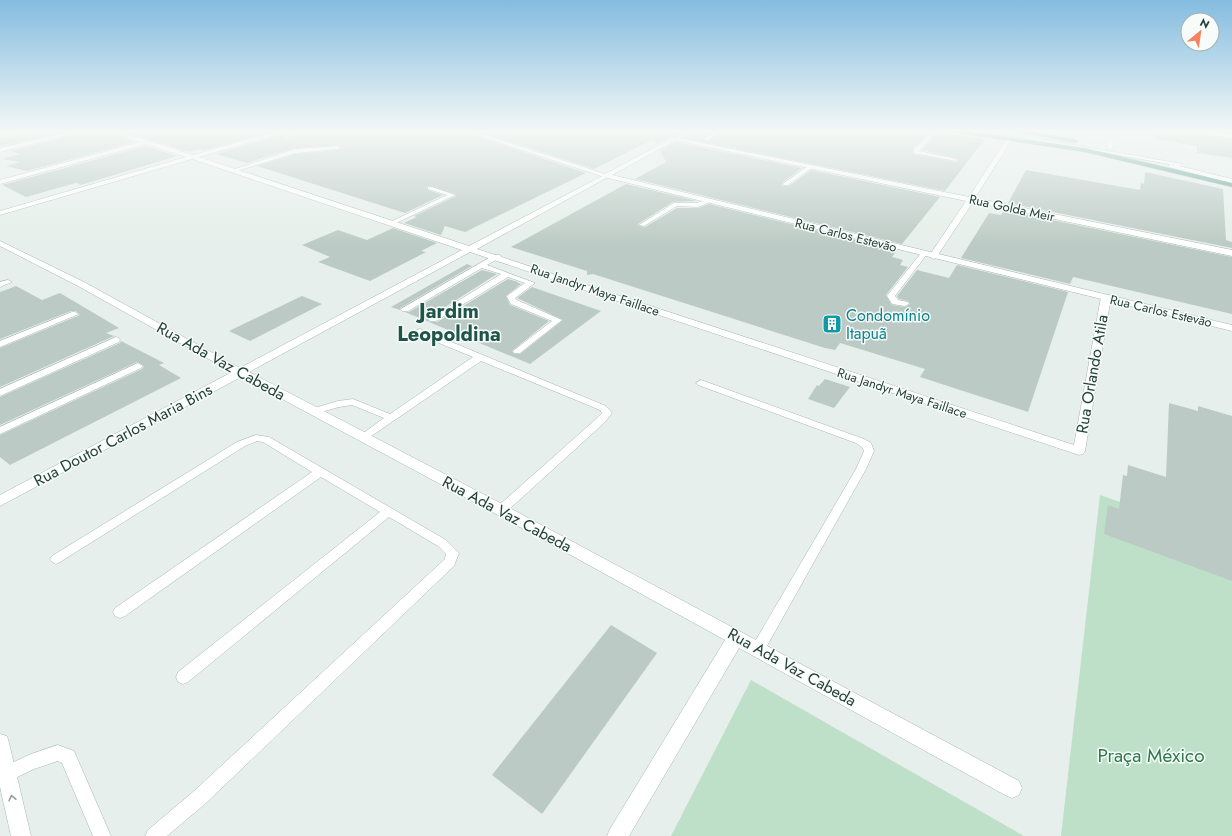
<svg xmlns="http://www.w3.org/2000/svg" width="1232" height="836" font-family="Jost,sans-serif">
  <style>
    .green { fill: #bfe0c8 }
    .building { fill: #bbcac4 }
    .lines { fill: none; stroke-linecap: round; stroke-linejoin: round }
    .service-casing { stroke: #a8b8b2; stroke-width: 1 }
    .minor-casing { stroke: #a8b8b2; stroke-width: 1 }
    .tertiary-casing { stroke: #a8b8b2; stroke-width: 1 }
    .secondary-casing { stroke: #a4bbb3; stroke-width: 1 }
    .primary-casing { stroke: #c2cac8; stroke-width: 1 }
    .service { fill: #fff; fill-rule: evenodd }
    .minor { fill: #fff; fill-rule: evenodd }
    .tertiary { fill: #fff; fill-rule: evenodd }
    .secondary { fill: #fff; fill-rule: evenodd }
    .primary { fill: #6aa596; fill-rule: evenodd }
    .oneway { stroke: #92a09c }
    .labels { text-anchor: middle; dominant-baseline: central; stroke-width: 3; stroke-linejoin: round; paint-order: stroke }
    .far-street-label { font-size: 13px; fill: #24423a; stroke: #f7fbf9 }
    .culture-label { font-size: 16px; fill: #0d838f; stroke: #f7fbf9; text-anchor: start }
    .street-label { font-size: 16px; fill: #24423a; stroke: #f7fbf9 }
    .near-park-label { font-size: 19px; fill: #2d7a4b; stroke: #f7fbf9 }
    .district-label { font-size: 20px; font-weight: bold; fill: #1f5548; stroke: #f7fbf9 }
  </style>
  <rect width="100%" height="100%" fill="#e6efeb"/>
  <path class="green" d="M 1100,495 L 1232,541 L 1232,836 L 1061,836 Z
    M 751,680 L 1024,836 L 671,836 Z"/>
  <path class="building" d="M 38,130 L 74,130 L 0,146 L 0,138 Z
    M 89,130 L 106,130 L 106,131 L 135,142 L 27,171 L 6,166 L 20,162 L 2,159 L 20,154 L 11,151 L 88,131 Z
    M 119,130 L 278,130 L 205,150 L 201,149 L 189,152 Z
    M 309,130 L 336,130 L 343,131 L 348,130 L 460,130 L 461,131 L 586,173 L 465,232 L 445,226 L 441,235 L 404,223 L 417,217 L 414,216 L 456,196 L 455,194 L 428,186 L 426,187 L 428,190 L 443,195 L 405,213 L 257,166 L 296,154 L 339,150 L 340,147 L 338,145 L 295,148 L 247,163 L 216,154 L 284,134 L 285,139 Z
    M 473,130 L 685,130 L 657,144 L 654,139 L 594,169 Z
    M 695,130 L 717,130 L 702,139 L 708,141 L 725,130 L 910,130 L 930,132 L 913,148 L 913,154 L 956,162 L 958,161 L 956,158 L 922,150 L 938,132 L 985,139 L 945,191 L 683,138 Z
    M 1156,130 L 1182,130 L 1186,133 L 1232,139 L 1232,158 L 1197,153 L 1197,146 L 1155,139 Z
    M 676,142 L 802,168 L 783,182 L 782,185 L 784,186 L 789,186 L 811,170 L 940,197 L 902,244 L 635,179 L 666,162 L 660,150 Z
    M 146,146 L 177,156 L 81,185 L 76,183 L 26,197 L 2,185 Z
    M 1026,170 L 1140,190 L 1141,183 L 1144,184 L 1145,172 L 1223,189 L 1226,240 L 1232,242 L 1232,248 L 1008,203 Z
    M 626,184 L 697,201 L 673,202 L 638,224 L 639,226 L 645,227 L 677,208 L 698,208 L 709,204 L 897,250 L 892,257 L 903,260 L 900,265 L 908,267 L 886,295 L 892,305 L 905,307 L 910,304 L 908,301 L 899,299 L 897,296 L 917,270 L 949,278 L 957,265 L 1068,292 L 1028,412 L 920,377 L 925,369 L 840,343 L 835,350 L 825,348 L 593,274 L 587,275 L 587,271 L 511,247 Z
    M 1004,210 L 1232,257 L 1232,314 L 1073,277 L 1070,284 L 961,258 L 989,213 L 1001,215 Z
    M 393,228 L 437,243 L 421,251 L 426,252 L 370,281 L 318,262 L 330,257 L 302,245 L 338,230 L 367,240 Z
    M 467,264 L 472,266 L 400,308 L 400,310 L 391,307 Z
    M 482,270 L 497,274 L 428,318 L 429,322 L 437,322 L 508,279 L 518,282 L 517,282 L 521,284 L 506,296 L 510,305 L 549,321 L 512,351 L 514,354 L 520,354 L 563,320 L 517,298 L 532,287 L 601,311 L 530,364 L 405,312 L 409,312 Z
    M 16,286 L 42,300 L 60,293 L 119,328 L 106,333 L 114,336 L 0,387 L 0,348 L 80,315 L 76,311 L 71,311 L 0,339 L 0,292 Z
    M 302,296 L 322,304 L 250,341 L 229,331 Z
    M 121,341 L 164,363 L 159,365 L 181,378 L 10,465 L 0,457 L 0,435 L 142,369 L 144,366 L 137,362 L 0,425 L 0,397 L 120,343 Z
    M 825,379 L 850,387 L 834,408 L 808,399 L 817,385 L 819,386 Z
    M 1169,403 L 1198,411 L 1198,406 L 1232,416 L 1232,581 L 1104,534 L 1108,505 L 1119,509 L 1123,475 L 1127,476 L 1128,465 L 1166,477 Z
    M 611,625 L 657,653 L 542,814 L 492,775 Z"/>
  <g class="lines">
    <defs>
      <path id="service" d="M 719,130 L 724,130 L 708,140 L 703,139 Z
        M 934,130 L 938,130 L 919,151 L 956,159 L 956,161 L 914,153 L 914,149 Z
        M 980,130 L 988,130 L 1183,164 L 1180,166 Z
        M 1051,130 L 1059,130 L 1110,138 L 1114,141 L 1113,148 L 1108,149 L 1108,142 L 1107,140 Z
        M 337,146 L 339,147 L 339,149 L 296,153 L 237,171 L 232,170 L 295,149 Z
        M 1171,164 L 1232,179 L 1232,183 L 1169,167 L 1169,165 Z
        M 808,166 L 813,167 L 788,185 L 784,185 L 784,183 Z
        M 428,187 L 432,187 L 455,195 L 394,224 L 390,224 L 390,222 L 447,195 L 428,189 Z
        M 708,199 L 711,201 L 710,202 L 698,207 L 677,206 L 644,226 L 639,225 L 674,203 L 697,203 Z
        M 923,252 L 927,254 L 895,296 L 898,300 L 908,302 L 909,304 L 905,306 L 892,304 L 887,296 L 921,253 Z
        M 494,255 L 500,255 L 501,257 L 487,265 L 535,283 L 515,298 L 517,300 L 562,320 L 520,353 L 514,353 L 513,351 L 552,321 L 511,304 L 507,297 L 508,295 L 525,283 L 508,277 L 436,321 L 430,321 L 429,319 L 501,274 L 482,268 L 408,311 L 402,311 L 401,309 Z
        M 8,280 L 12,282 L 0,287 L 0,282 Z
        M 72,312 L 75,312 L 79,314 L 0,347 L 0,341 Z
        M 420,329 L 606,406 L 612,413 L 604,423 L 505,513 L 501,514 L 497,513 L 495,510 L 497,507 L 596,419 L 602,413 L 600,410 L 481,361 L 367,439 L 359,439 L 358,437 L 384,418 L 352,405 L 339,407 L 314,414 L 311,413 L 309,411 L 311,409 L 338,401 L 353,399 L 390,414 L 473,357 L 417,334 L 416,332 L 417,330 Z
        M 116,337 L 119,338 L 120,340 L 119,342 L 0,396 L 0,389 Z
        M 138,363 L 143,366 L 141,368 L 0,434 L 0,427 Z
        M 701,380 L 864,439 L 871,443 L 874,451 L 866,469 L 763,653 L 758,655 L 753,653 L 751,649 L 753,645 L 856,469 L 864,451 L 862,447 L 856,443 L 698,385 L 696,383 Z
        M 256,435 L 269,437 L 446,540 L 459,553 L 454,566 L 206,803 L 167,836 L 145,836 L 148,830 L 194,791 L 445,559 L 446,554 L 438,546 L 389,517 L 188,682 L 183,684 L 178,682 L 176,677 L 178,672 L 380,512 L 321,477 L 125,616 L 120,618 L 115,616 L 113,612 L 115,608 L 312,472 L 263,442 L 257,441 L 245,446 L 60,562 L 56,564 L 52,562 L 50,559 L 52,556 L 237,442 Z
        M 58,745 L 74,751 L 111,836 L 93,836 L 62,763 L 58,761 L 34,769 L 7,782 L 1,780 L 0,771 L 1,768 L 31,754 Z"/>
      <path id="minor" d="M 79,130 L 88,130 L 0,152 L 0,148 Z
        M 107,130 L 115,130 L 193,155 L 282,130 L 290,130 L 289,131 L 199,157 L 469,246 L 604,175 L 608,175 L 608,177 L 477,249 L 1074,445 L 1101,297 L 1103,295 L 1109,295 L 1111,297 L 1085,451 L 1083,454 L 1079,455 L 470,252 L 249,372 L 506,506 L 1019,781 L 1022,788 L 1019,795 L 1012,798 L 1005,795 L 739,648 L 629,836 L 607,836 L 610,829 L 725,640 L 496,514 L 241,377 L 0,506 L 0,495 L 232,372 L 78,286 L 0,246 L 0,241 L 84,282 L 240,368 L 462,250 L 192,159 L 0,215 L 0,211 L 186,157 L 146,144 L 0,184 L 0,180 L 140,142 Z
        M 1183,130 L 1196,130 L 1232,134 L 1232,138 L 1186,132 Z
        M 1010,136 L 1013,138 L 975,198 L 1232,250 L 1232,256 L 973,202 L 936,258 L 933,259 L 929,256 L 966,201 L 670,139 L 673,137 L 969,197 L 1007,138 Z"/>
      <path id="tertiary" d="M 461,130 L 469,130 L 605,174 L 687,130 L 694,130 L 612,175 L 1232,325 L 1232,331 L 604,177 Z"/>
      <path id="secondary" d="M 0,734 L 7,736 L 9,743 L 31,836 L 11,836 L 0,787 Z"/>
      <path id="primary" d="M 947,130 L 959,130 L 1085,148 L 1232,183 L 1232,187 L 1085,152 L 950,132 Z
        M 1008,130 L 1019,130 L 1075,139 L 1078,141 L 1075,143 Z"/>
    </defs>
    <use href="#service" class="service-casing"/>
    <use href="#minor" class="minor-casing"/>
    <use href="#tertiary" class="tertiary-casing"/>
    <use href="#secondary" class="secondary-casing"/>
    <use href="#primary" class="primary-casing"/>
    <use href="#service" class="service"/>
    <use href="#minor" class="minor"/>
    <use href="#tertiary" class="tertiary"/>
    <use href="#secondary" class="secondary"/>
    <use href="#primary" class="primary"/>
  </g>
  <defs><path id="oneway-chevron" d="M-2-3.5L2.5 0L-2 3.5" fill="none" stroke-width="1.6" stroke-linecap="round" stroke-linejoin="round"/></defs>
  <use class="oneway" href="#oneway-chevron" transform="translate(12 798) rotate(-103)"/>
  <linearGradient id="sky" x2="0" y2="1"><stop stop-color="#84bce0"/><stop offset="0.53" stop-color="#f4f8f6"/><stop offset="1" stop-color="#f4f8f6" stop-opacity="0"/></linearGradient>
  <rect width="1232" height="247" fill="url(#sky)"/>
  <defs>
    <symbol id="building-square" viewBox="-11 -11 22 22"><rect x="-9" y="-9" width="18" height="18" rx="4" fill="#0f9aa8" stroke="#f7fbf9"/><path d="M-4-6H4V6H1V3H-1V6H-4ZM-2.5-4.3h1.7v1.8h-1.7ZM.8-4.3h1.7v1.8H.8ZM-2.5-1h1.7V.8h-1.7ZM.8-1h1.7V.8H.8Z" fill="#fff"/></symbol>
  </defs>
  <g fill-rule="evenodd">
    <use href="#building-square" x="821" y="313" width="22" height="22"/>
  </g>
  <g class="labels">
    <g class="far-street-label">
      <text transform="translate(1012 208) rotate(12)">Rua Golda Meir</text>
      <text transform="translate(846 235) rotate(14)">Rua Carlos Estevão</text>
      <text transform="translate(595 290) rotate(19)">Rua Jandyr Maya Faillace</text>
      <text transform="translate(1161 311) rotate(13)">Rua Carlos Estevão</text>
      <text transform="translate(902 393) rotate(18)">Rua Jandyr Maya Faillace</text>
    </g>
    <g class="culture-label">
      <text x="846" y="315">Condomínio<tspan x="846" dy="18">Itapuã</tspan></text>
    </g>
    <g class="street-label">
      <text transform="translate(221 361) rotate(29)">Rua Ada Vaz Cabeda</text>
      <text transform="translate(1092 374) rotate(-80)">Rua Orlando Atila</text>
      <text transform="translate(123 435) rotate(-28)">Rua Doutor Carlos Maria Bins</text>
      <text transform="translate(507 514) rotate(28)">Rua Ada Vaz Cabeda</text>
      <text transform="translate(792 667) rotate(29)">Rua Ada Vaz Cabeda</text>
    </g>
    <g class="near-park-label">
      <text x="1151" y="755">Praça México</text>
    </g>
    <g class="district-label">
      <text x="449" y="311">Jardim<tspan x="449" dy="23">Leopoldina</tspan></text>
    </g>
  </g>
  <g transform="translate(1200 32) rotate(29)"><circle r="19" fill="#f7fbf9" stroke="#a3b1ad"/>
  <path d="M0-3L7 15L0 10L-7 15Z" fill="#f4845f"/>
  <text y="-6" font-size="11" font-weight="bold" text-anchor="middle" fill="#24423a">N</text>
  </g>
</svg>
